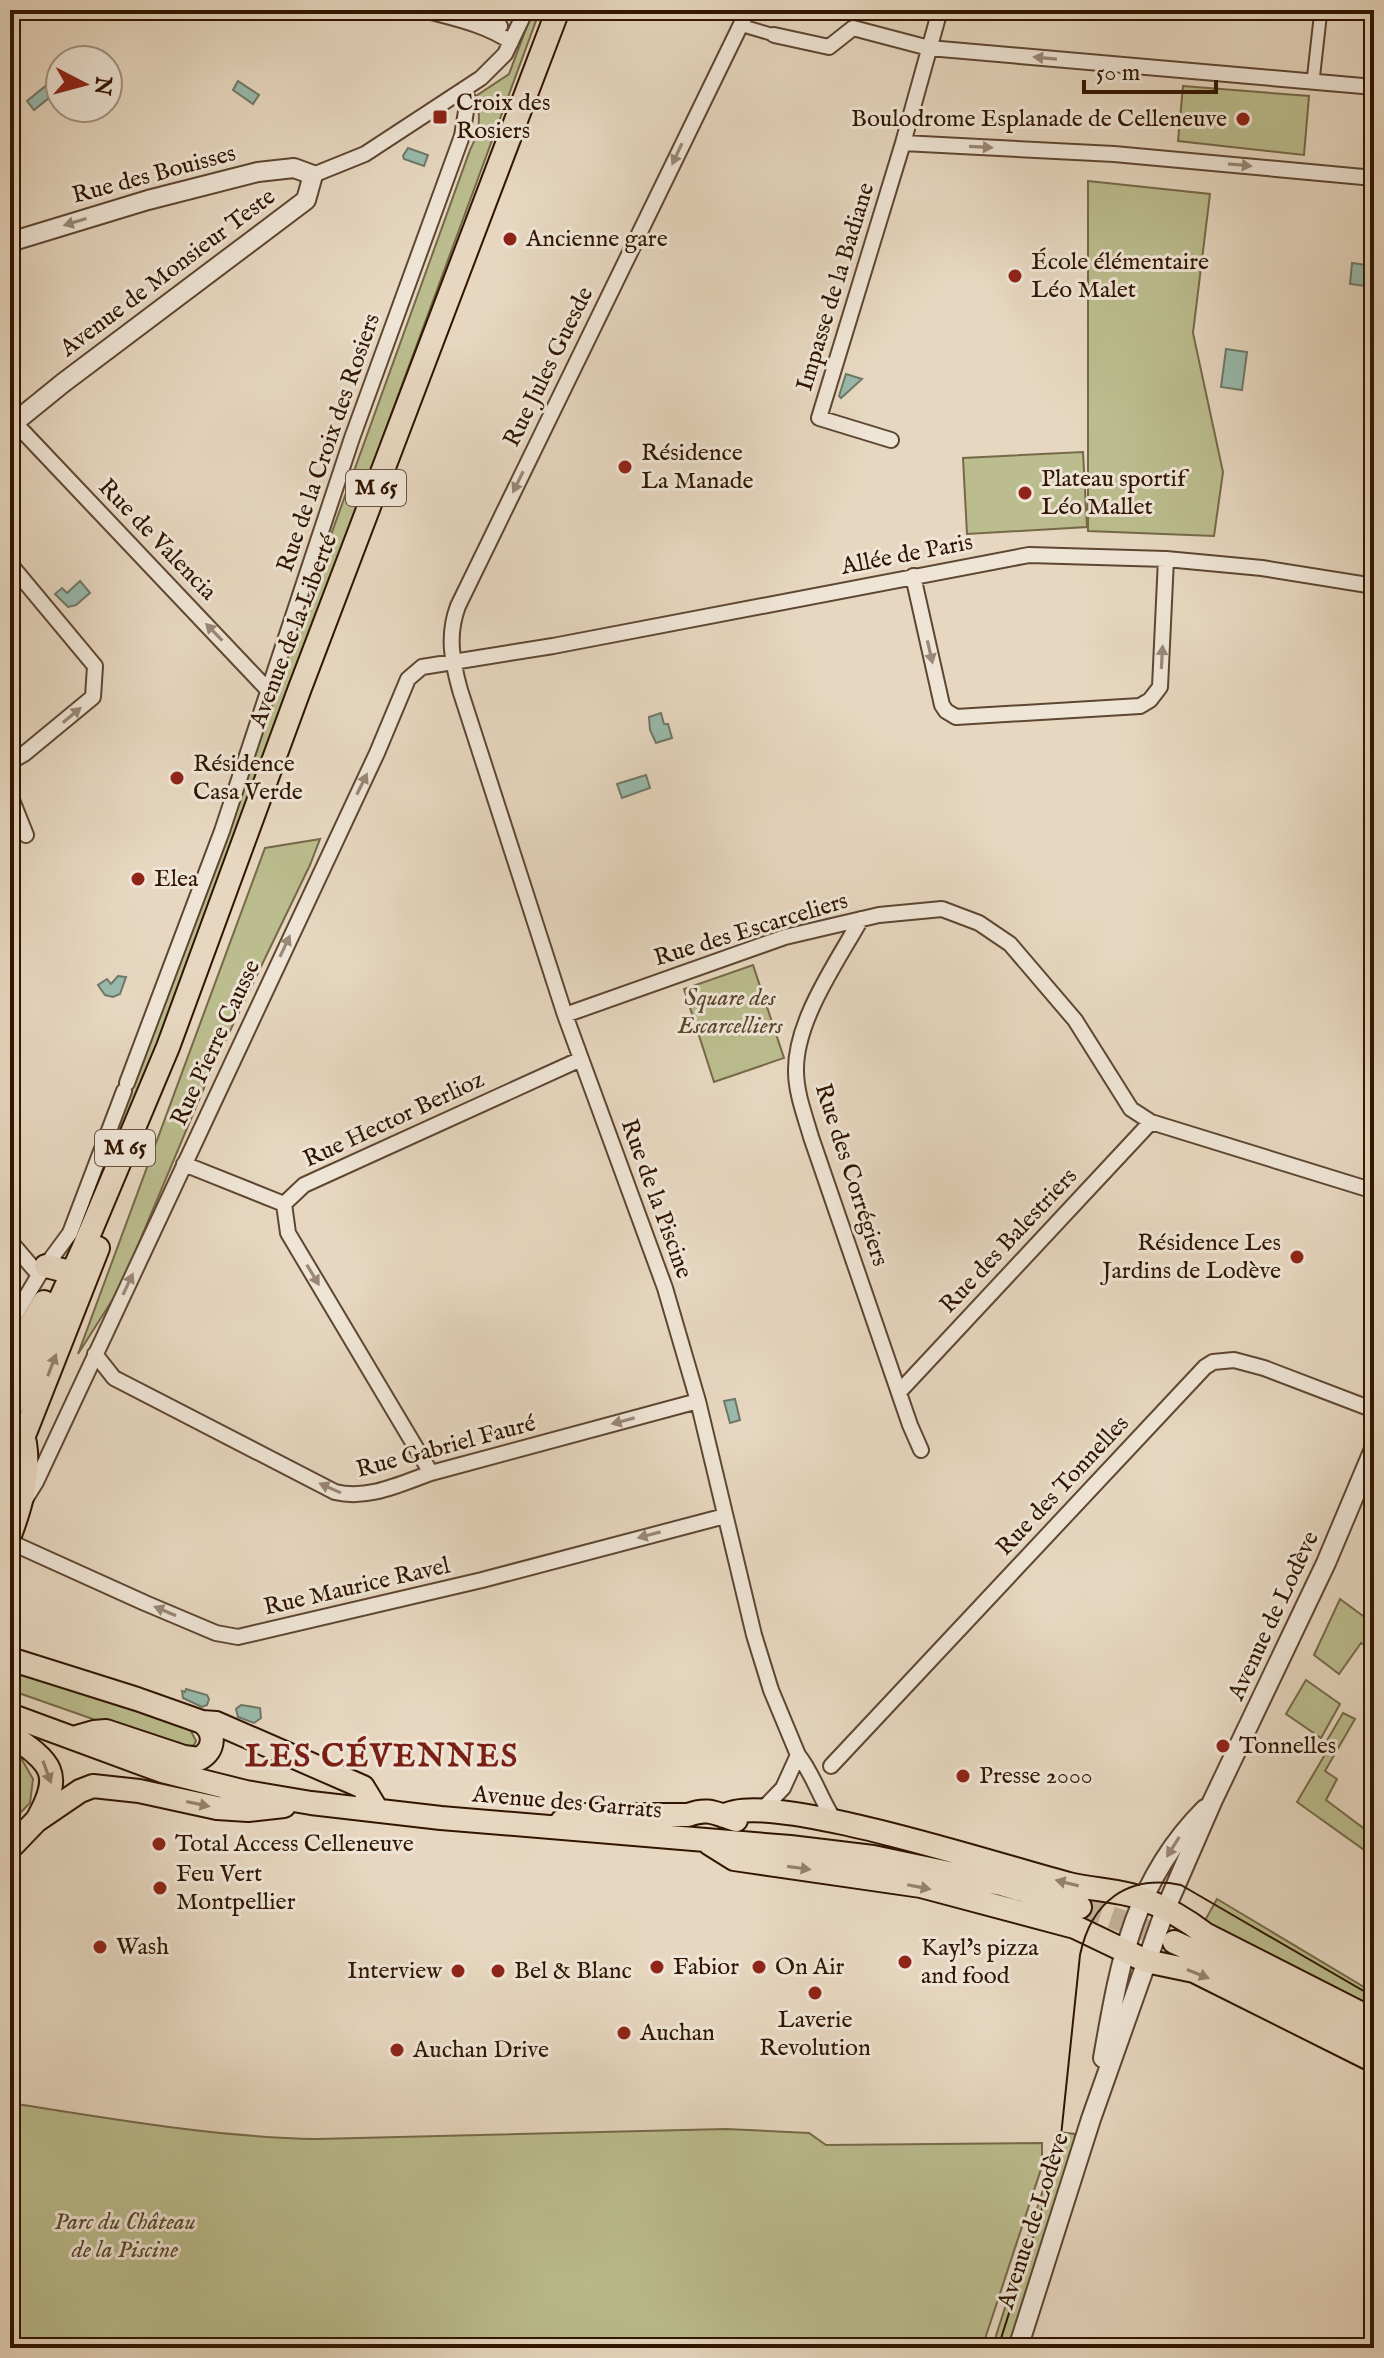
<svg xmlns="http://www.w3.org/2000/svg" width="1384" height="2358" font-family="'IM FELL English',serif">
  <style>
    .green { fill: #bbbd8e; stroke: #766948; stroke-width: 2 }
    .water { fill: #98baac; stroke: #6f7868; stroke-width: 2 }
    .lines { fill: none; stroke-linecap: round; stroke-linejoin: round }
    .primary-tunnel { stroke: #c3b09a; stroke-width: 22; stroke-dasharray: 22 11; stroke-linecap: butt }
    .pedestrian-casing { stroke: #5e4631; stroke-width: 15 }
    .minor-casing { stroke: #5e4631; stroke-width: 18 }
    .tertiary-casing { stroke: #5e4631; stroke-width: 22 }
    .primary-casing { stroke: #311501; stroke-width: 26 }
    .pedestrian { stroke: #efe5d6; stroke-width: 11 }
    .minor { stroke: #efe5d6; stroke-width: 14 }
    .tertiary { stroke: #efe5d6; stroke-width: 18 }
    .primary { stroke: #e7d7c0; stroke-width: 22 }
    .tram { stroke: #311501; stroke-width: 2 }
    .oneway { fill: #9a8776 }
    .oneway2 { fill: #95806a }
    .poi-dot { fill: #8f2418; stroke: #efe5d6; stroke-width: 3 }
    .labels { text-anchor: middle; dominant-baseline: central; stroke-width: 6; stroke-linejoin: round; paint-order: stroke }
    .shield { fill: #efe5d6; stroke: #6a5341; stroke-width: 2 }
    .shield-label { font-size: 22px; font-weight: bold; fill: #311501 }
    .poi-label { font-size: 24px; fill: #311501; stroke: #efe5d6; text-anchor: start }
    .street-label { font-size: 24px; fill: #311501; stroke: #efe5d6 }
    .park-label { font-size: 24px; font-style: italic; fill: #5a472b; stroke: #efe5d6 }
    .district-label { font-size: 32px; font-weight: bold; letter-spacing: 2px; fill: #7a1f14; stroke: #efe5d6 }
  </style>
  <rect width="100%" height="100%" fill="#e7d7c0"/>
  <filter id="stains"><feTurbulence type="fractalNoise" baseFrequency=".0025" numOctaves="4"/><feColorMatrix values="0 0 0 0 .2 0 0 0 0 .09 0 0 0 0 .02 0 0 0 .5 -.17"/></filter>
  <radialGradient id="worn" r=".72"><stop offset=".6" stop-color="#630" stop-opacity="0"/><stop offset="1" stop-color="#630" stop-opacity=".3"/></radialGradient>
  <path class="green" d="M 533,10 L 540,10 L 175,1002 L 93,1211 L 72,1245 L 225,828 L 470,150 C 480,131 481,117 476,96 L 509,74 Z
    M 1183,86 L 1309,96 L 1304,155 L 1178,141 Z
    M 1088,181 L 1210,194 L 1193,333 L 1223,472 L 1214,536 L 1088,531 Z
    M 1083,452 L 1087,527 L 967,534 L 963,458 Z
    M 320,839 L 310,865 L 214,1064 L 120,1288 L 78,1354 L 265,848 Z
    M 753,965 L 784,1058 L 714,1082 L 684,989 Z
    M 1340,1599 L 1374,1624 L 1374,1651 L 1361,1643 L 1339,1674 L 1314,1655 Z
    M 10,1669 L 190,1729 L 196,1741 L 194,1745 L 181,1750 L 10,1690 Z
    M 1306,1680 L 1340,1704 L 1321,1738 L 1286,1714 Z
    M 1343,1713 L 1355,1719 L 1325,1771 L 1337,1779 L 1326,1800 L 1370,1833 L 1374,1826 L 1374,1857 L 1297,1802 L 1330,1746 L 1326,1742 Z
    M 10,1755 L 21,1758 L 33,1779 L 30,1803 L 10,1823 Z
    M 1217,1899 L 1374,1993 L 1374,2015 L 1203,1924 Z
    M 10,2103 C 113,2119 213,2137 317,2139 L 726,2129 L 809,2133 L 826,2145 L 1042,2143 L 1042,2166 L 982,2348 L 10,2348 Z
    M 1058,2132 L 1075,2134 L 1073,2154 L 1010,2348 L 992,2348 L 1052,2162 Z"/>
  <path class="water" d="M 238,81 L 259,95 L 253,104 L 233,90 Z
    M 48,84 L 55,93 L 34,110 L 27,101 Z
    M 408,148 L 428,155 L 424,166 L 404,159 L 403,156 Z
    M 1352,263 L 1374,266 L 1374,287 L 1350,284 Z
    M 1226,349 L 1247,352 L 1242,390 L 1221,387 Z
    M 846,374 L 862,379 L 841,398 L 839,396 Z
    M 80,581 L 90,593 L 76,605 L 68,607 L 55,594 L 62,588 L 67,593 Z
    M 661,713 L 664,724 L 668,724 L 672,738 L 656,743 L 650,730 L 649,717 Z
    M 646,775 L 650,788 L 622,798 L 617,784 Z
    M 118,976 L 126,977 L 120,994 L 113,997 L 105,995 L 98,985 L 107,979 L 111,984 Z
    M 735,1399 L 740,1420 L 730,1423 L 724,1401 Z
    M 186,1689 L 207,1695 L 209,1699 L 207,1705 L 202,1707 L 183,1698 L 182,1691 L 185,1692 Z
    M 241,1705 L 260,1708 L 261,1718 L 254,1723 L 238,1717 L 236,1709 Z"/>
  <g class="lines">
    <path class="primary-tunnel" d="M 1080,1907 L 1134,1925 L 1174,1942"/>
    <defs>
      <path id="pedestrian" d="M 740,25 L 774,35
        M 1313,81 L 1321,10"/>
      <path id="minor" d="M 424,10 C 453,18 485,24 511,42
        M 481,10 L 481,16 L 500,26
        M 748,10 L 458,606 C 447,635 452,661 460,690 L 565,1015 L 665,1288 L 698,1401 L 754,1635 L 771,1690 L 798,1755 C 813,1773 821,1801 835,1821
        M 774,35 L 829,47 L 853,28 L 929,48 L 1374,87
        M 903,143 L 1114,154 L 1374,178
        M 313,175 L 365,154 L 481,78 L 505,54 L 526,10
        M 14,422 L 267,689
        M 891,440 L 819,418 L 903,143 L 940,10
        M 10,564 L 95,666 L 93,697 L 24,754 L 10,762
        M 913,576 L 942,705 L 946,711 L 956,717 L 1140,706 L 1150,700 L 1160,687 L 1166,559
        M 10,795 L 26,835
        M 861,919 C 837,962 795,1021 796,1071 C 796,1093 805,1116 811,1137 L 910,1425 L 921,1450
        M 565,1015 L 785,937 L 879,915 L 942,909 L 979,923 L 1010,944 L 1075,1020 L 1131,1109 L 1151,1122 L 1374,1191
        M 127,1083 L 222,831 L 352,438 L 462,136 L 468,99 L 464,89
        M 184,1164 L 284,1204
        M 284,1204 L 304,1185 L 581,1059
        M 284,1204 L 288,1233 L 431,1473
        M 10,1241 L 39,1275
        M 10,1324 L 39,1275 L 70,1233 L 124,1091
        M 95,1354 L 114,1378 L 335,1492 C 368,1500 400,1484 431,1473 L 698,1401
        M 900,1391 L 1151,1122
        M 26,1498 L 36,1482 L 377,753 L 408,679 L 422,667 L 553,646 L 1029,555 L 1166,559 L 1262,568 L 1374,586
        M 10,1542 L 145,1603 L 216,1633 L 238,1637 L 482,1580 L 725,1516
        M 831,1766 L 1205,1367 L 1213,1362 L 1234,1360 L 1264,1368 L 1374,1410
        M 762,1810 L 783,1788 L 798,1755"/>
      <path id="tertiary" d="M 10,242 L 148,200 L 258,172 L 294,168 L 313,175 L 306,200 L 63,383 L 10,426
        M 1103,2058 C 1120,1962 1133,1881 1205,1809
        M 1018,2348 L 1091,2119 L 1165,1910 L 1212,1802 L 1326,1563 L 1374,1449"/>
      <path id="primary" d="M 46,1266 L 66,1271
        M 10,1359 L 44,1302
        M 10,1410 L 83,1249 L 168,1047 L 300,688 L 558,10
        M 10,1471 L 98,1248
        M 10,1535 C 21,1506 30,1474 25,1443
        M 10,1659 L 137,1699 L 202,1722 L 216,1723 L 363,1787 L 377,1810
        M 10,1715 L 162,1771 L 246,1792 L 311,1803 L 441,1818 L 790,1847 L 873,1857 L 1001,1884 L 1080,1907
        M 10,1734 C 51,1763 64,1772 37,1820
        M 73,1738 L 94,1732 L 106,1731 L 184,1757 L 199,1759 C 215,1750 216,1732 202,1722
        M 724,1816 C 765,1788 1012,1870 1069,1884 C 1093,1890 1118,1890 1141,1898 C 1164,1907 1186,1919 1205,1934 L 1374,2020
        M 562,1821 L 579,1815 L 688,1815 C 709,1807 716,1814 736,1820
        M 710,1844 L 734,1859 L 921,1886 L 1075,1927 L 1146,1961 L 1194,1971 L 1374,2061
        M 10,1848 L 36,1821 L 80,1791 L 93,1786 L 139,1791 L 217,1808 L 248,1810 L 284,1806
        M 1174,1942 L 1242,1973 L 1374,2039"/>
    </defs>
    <use href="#pedestrian" class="pedestrian-casing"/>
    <use href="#minor" class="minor-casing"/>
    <use href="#tertiary" class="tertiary-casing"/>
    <use href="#primary" class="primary-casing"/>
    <use href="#pedestrian" class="pedestrian"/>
    <use href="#minor" class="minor"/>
    <use href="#tertiary" class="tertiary"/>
    <use href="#primary" class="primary"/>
    <path class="tram" d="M 998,2348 L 1059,2155 L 1080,1955 C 1091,1902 1127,1874 1181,1885 L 1374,1997"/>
  </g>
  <defs><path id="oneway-solid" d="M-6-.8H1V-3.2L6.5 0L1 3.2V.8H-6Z" transform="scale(2)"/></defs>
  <g class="oneway">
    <use href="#oneway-solid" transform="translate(1045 58) rotate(-175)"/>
    <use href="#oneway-solid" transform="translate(981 147) rotate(3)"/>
    <use href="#oneway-solid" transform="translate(677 154) rotate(115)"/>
    <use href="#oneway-solid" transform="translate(1240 165) rotate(5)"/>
    <use href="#oneway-solid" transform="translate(75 222) rotate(163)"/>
    <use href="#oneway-solid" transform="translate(518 482) rotate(116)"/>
    <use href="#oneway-solid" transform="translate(214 632) rotate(-134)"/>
    <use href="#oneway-solid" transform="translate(930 652) rotate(77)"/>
    <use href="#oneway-solid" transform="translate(1162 657) rotate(-87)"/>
    <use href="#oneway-solid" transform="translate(72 715) rotate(-40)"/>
    <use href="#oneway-solid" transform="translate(362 784) rotate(-64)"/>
    <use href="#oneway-solid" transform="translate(285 946) rotate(-65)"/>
    <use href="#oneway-solid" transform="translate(313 1275) rotate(59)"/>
    <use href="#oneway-solid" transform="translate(128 1284) rotate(-65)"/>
    <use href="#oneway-solid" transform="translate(623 1421) rotate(165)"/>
    <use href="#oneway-solid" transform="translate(330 1488) rotate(-156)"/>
    <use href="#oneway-solid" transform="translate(649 1535) rotate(165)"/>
    <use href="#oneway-solid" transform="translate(165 1611) rotate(-157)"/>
    <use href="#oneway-solid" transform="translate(1173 1847) rotate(122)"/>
  </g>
  <g class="oneway2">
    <use href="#oneway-solid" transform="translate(52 1365) rotate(-69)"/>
    <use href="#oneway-solid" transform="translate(47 1772) rotate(70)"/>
    <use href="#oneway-solid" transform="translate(198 1804) rotate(12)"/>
    <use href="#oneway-solid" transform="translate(799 1868) rotate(8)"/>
    <use href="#oneway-solid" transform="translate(1067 1883) rotate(-166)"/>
    <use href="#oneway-solid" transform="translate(919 1887) rotate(11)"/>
    <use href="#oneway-solid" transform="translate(1198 1974) rotate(22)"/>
  </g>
  <g class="poi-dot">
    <rect x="432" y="109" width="16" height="16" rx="4"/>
    <circle cx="1243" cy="119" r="8"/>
    <circle cx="510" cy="239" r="8"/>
    <circle cx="1015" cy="276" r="8"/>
    <circle cx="625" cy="467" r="8"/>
    <circle cx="1025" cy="493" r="8"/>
    <circle cx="177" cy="778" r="8"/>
    <circle cx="138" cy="879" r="8"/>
    <circle cx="1297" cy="1257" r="8"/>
    <circle cx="1223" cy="1746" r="8"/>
    <circle cx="963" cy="1776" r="8"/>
    <circle cx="159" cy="1844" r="8"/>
    <circle cx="160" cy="1888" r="8"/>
    <circle cx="100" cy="1947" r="8"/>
    <circle cx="905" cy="1962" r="8"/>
    <circle cx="657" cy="1967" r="8"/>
    <circle cx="759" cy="1967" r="8"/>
    <circle cx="458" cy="1971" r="8"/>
    <circle cx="498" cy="1971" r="8"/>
    <circle cx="815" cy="1993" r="8"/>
    <circle cx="624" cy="2033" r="8"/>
    <circle cx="397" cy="2050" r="8"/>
  </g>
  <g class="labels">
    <g class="shield">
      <rect x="346" y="470" width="60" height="36" rx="6"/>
      <rect x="95" y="1130" width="60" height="36" rx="6"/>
    </g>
    <g class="shield-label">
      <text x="376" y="488">M 65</text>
      <text x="125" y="1148">M 65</text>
    </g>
    <g class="poi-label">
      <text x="456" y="103">Croix des<tspan x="456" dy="28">Rosiers</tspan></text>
      <text x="1227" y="119" text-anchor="end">Boulodrome Esplanade de Celleneuve</text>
      <text x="526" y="239">Ancienne gare</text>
      <text x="1031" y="262">École élémentaire<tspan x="1031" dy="28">Léo Malet</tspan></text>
      <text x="641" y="453">Résidence<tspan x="641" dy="28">La Manade</tspan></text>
      <text x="1041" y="479">Plateau sportif<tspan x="1041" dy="28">Léo Mallet</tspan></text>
      <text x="193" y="764">Résidence<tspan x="193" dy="28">Casa Verde</tspan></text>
      <text x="154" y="879">Elea</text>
      <text x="1281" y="1243" text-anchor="end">Résidence Les<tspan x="1281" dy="28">Jardins de Lodève</tspan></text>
      <text x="1239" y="1746">Tonnelles</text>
      <text x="979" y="1776">Presse 2000</text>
      <text x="175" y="1844">Total Access Celleneuve</text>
      <text x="176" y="1874">Feu Vert<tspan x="176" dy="28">Montpellier</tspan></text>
      <text x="116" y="1947">Wash</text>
      <text x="921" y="1948">Kayl's pizza<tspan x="921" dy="28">and food</tspan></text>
      <text x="673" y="1967">Fabior</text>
      <text x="775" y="1967">On Air</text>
      <text x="442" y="1971" text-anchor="end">Interview</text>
      <text x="514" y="1971">Bel &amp; Blanc</text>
      <text x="815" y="2020" text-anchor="middle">Laverie<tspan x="815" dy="28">Revolution</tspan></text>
      <text x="640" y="2033">Auchan</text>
      <text x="413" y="2050">Auchan Drive</text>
    </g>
    <g class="street-label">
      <text transform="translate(154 175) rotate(-15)">Rue des Bouisses</text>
      <text transform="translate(168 273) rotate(-37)">Avenue de Monsieur Teste</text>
      <text transform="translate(836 287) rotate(-73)">Impasse de la Badiane</text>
      <text transform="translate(549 367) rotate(-64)">Rue Jules Guesde</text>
      <text transform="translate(329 443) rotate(-71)">Rue de la Croix des Rosiers</text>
      <text transform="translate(157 540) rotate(46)">Rue de Valencia</text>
      <text transform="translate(907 555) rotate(-11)">Allée de Paris</text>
      <text transform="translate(294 631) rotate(-69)">Avenue de la Liberté</text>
      <text transform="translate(751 930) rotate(-17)">Rue des Escarceliers</text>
      <text transform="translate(216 1043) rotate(-65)">Rue Pierre Causse</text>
      <text transform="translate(394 1120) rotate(-25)">Rue Hector Berlioz</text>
      <text transform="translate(851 1175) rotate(72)">Rue des Corrégiers</text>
      <text transform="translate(656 1199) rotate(70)">Rue de la Piscine</text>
      <text transform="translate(1009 1241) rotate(-47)">Rue des Balestriers</text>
      <text transform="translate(446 1447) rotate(-15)">Rue Gabriel Fauré</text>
      <text transform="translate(1063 1486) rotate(-47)">Rue des Tonnelles</text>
      <text transform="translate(357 1587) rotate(-13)">Rue Maurice Ravel</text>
      <text transform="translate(1274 1616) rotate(-65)">Avenue de Lodève</text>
      <text transform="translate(567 1803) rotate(5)">Avenue des Garrats</text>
      <text transform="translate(1034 2221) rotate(-72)">Avenue de Lodève</text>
    </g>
    <g class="park-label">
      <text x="730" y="998">Square des<tspan x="730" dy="28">Escarcelliers</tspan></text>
      <text x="125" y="2222">Parc du Château<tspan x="125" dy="28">de la Piscine</tspan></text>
    </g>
    <g class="district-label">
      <text x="382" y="1757">LES CÉVENNES</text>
    </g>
  </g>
  <rect width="1384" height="2358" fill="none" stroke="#e7d7c0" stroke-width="40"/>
  <rect x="12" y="12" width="1360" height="2334" fill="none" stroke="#311501" stroke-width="4"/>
  <rect x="20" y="20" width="1344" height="2318" fill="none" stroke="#311501" stroke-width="2"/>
  <g transform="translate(84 84) rotate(96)"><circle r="38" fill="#efe5d6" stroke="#a39281" stroke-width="2"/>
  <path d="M0-6L14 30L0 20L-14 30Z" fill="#8f2418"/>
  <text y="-12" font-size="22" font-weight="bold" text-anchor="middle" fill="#311501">N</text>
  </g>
  <path d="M1084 80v12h132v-12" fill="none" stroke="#311501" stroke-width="4"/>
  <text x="1096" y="80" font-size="24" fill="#311501" stroke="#efe5d6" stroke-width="6" paint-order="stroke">50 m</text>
  <rect width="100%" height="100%" filter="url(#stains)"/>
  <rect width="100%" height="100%" fill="url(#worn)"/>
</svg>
